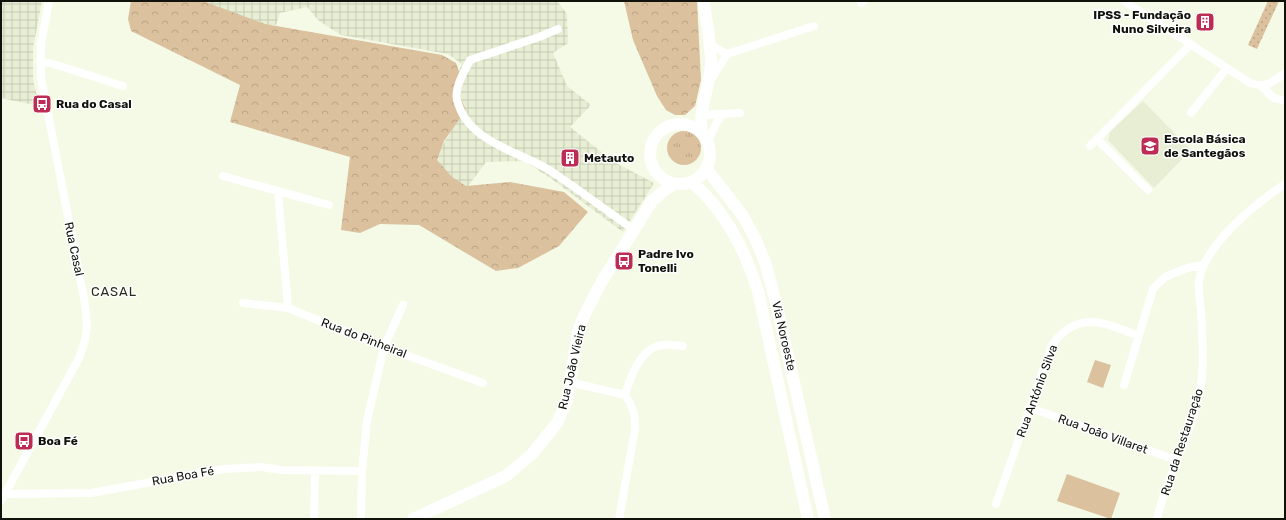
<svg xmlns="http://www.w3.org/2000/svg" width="1286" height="520" font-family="Rubik,sans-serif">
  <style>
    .built { fill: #e7eed4 }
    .industrial { fill: url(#industrial-grid) }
    .grass { fill: url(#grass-tufts) }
    .forest { fill: url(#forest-crowns) }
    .park { fill: #dbc19e }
    .garden { fill: url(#garden-dots) }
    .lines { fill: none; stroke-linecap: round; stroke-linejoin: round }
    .street { stroke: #fff; stroke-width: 8 }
    .secondary { stroke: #fff; stroke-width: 12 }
    .labels { text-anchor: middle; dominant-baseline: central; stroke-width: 3; stroke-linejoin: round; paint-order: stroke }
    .poi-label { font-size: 12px; font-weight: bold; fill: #11120c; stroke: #fff; text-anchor: start }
    .street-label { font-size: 12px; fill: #11120c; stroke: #fff }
    .neighbourhood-label { font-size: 13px; letter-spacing: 1px; fill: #292c1e; stroke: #fff }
  </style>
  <defs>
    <pattern id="industrial-grid" width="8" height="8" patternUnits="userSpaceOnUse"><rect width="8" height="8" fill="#e7eed4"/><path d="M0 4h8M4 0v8" fill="none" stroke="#c5cbb5"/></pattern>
    <pattern id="grass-tufts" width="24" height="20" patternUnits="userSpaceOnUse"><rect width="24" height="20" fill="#dbc19e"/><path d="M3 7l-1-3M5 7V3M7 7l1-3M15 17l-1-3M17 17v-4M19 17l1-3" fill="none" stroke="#bba587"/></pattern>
    <pattern id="forest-crowns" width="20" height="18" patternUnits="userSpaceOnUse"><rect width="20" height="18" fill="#dbc19e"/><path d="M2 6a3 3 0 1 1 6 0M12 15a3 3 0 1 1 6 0" fill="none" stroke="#bba587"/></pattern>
    <pattern id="garden-dots" width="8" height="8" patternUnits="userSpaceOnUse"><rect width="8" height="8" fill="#dbc19e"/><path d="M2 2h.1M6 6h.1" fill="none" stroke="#bba587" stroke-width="1.8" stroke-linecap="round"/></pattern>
  </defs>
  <rect width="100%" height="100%" fill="#f4fae6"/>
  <path class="built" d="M 1143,101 L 1191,150 L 1154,188 L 1108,140 L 1110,132 Z"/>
  <path class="industrial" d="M 1,1 L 42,1 L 33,48 L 33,79 L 39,106 L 1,98 Z
    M 195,1 L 557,1 L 567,14 L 568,43 L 553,53 L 567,86 L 591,105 L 570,127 L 614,162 L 654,183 L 623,232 L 553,180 L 524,161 L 486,162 L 466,189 L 431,165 L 458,119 L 455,81 L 462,64 L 448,54 L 341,35 L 319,21 L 307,7 L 280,13 L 276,25 L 264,26 Z"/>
  <path class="grass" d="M667 148a17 17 0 1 1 34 0a17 17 0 1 1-34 0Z"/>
  <path class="forest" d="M 131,1 L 203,1 L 265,24 L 442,55 L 456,63 L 463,83 L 459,95 L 466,110 L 444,141 L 437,160 L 452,177 L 466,186 L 510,182 L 564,192 L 588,212 L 559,246 L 518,268 L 496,271 L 419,225 L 380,224 L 360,233 L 341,230 L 350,157 L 230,122 L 240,85 L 131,31 L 128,19 Z
    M 624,1 L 697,1 L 701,80 L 695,106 L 685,115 L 675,115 L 666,110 L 657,96 L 633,40 Z"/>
  <path class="park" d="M 1095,360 L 1111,365 L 1103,388 L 1087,382 Z
    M 1067,474 L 1120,493 L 1111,519 L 1057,501 Z"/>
  <path class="garden" d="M 1268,1 L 1279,1 L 1257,49 L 1248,45 Z"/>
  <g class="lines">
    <path class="street" d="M 1124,1 L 1250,83 C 1267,88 1271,83 1285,73
      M 861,3 L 864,1
      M 558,29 L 539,37 L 470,60 C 465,71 454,87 457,100 C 468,143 519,151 551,171 C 579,190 606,210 634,230
      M 709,44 L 727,54 L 711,80
      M 727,54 L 814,26
      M 40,63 L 50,63 L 123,86
      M 1262,87 L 1274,98 L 1285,101
      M 1191,113 L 1227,68
      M 701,115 L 740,113
      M 1097,139 L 1148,190
      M 707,143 L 717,122 L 722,115
      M 1090,146 L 1191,44
      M 223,176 L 329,205
      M 278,191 L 288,308
      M 243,303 L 288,308 L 384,347 L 483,383
      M 569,382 L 625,395 C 633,406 636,416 635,429 L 619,519
      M 1124,385 L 1153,289 L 1165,277 L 1187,268 L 1203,265
      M 625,395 C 630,379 639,352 657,346 C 665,344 675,345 683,346
      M 1031,408 L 1176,460
      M 5,494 L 91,493 L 224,469 L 260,467 L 282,470 L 362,471
      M 1,501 L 79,358 C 89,333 88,324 84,298 L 41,78 L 41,44 L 49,1
      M 996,504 L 1052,345 C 1078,309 1105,323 1139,336
      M 314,519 L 315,471
      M 361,519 L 362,471 L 367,421 L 384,347 L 403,305
      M 1157,519 C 1167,475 1192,434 1200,390 C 1205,365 1202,337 1201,311 C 1200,302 1198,291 1199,281 C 1204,245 1256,203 1285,184"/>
    <path class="secondary" d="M650 154a30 30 0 1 1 60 0a30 30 0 1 1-60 0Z
      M 702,133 C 698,109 710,87 711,63 C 711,43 706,21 704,1
      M 706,168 L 743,216 L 755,238 L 765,262 L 776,303 L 825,519
      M 692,182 C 726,212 744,248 758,291 L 808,519
      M 413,519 L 506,476 L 532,454 L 557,423 L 567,401 L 578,331 L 584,316 L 601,283 L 652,201 L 666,189 L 675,184"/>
  </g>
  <defs>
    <symbol id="building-square" viewBox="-11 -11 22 22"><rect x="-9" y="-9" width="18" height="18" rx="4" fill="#bc2c55" stroke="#fff"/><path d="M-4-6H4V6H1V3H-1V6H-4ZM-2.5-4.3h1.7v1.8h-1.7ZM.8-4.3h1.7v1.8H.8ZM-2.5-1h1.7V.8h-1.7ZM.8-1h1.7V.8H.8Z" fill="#fff"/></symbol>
    <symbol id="bus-square" viewBox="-11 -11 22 22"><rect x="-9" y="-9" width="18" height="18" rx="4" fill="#bc2c55" stroke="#fff"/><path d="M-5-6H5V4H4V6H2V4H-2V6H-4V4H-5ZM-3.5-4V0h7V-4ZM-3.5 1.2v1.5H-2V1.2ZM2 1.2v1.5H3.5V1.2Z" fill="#fff"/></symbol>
    <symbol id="school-square" viewBox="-11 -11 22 22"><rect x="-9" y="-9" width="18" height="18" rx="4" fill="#bc2c55" stroke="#fff"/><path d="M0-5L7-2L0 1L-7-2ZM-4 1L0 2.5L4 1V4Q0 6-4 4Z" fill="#fff"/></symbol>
  </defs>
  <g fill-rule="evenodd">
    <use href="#building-square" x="1194" y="11" width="22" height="22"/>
    <use href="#bus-square" x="31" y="93" width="22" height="22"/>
    <use href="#school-square" x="1139" y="135" width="22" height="22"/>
    <use href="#building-square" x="559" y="147" width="22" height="22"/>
    <use href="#bus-square" x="613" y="250" width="22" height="22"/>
    <use href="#bus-square" x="13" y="430" width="22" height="22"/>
  </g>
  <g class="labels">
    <g class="poi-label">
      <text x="1191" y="15" text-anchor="end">IPSS - Fundação<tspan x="1191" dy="14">Nuno Silveira</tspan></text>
      <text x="56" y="104">Rua do Casal</text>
      <text x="1164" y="139">Escola Básica<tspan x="1164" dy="14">de Santegãos</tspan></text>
      <text x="584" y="158">Metauto</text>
      <text x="638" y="254">Padre Ivo<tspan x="638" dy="14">Tonelli</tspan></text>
      <text x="38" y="441">Boa Fé</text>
    </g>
    <g class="street-label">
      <text transform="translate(74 249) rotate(78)">Rua Casal</text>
      <text transform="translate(784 336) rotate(77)">Via Noroeste</text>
      <text transform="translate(364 338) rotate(21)">Rua do Pinheiral</text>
      <text transform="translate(572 367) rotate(-77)">Rua João Vieira</text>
      <text transform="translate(1037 391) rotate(-70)">Rua António Silva</text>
      <text transform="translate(1103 434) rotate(20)">Rua João Villaret</text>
      <text transform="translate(1182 442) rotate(-72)">Rua da Restauração</text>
      <text transform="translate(183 476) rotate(-10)">Rua Boa Fé</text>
    </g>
    <g class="neighbourhood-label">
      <text x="114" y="291">CASAL</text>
    </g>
  </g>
  <rect width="1286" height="520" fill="none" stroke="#11120c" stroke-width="4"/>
</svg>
